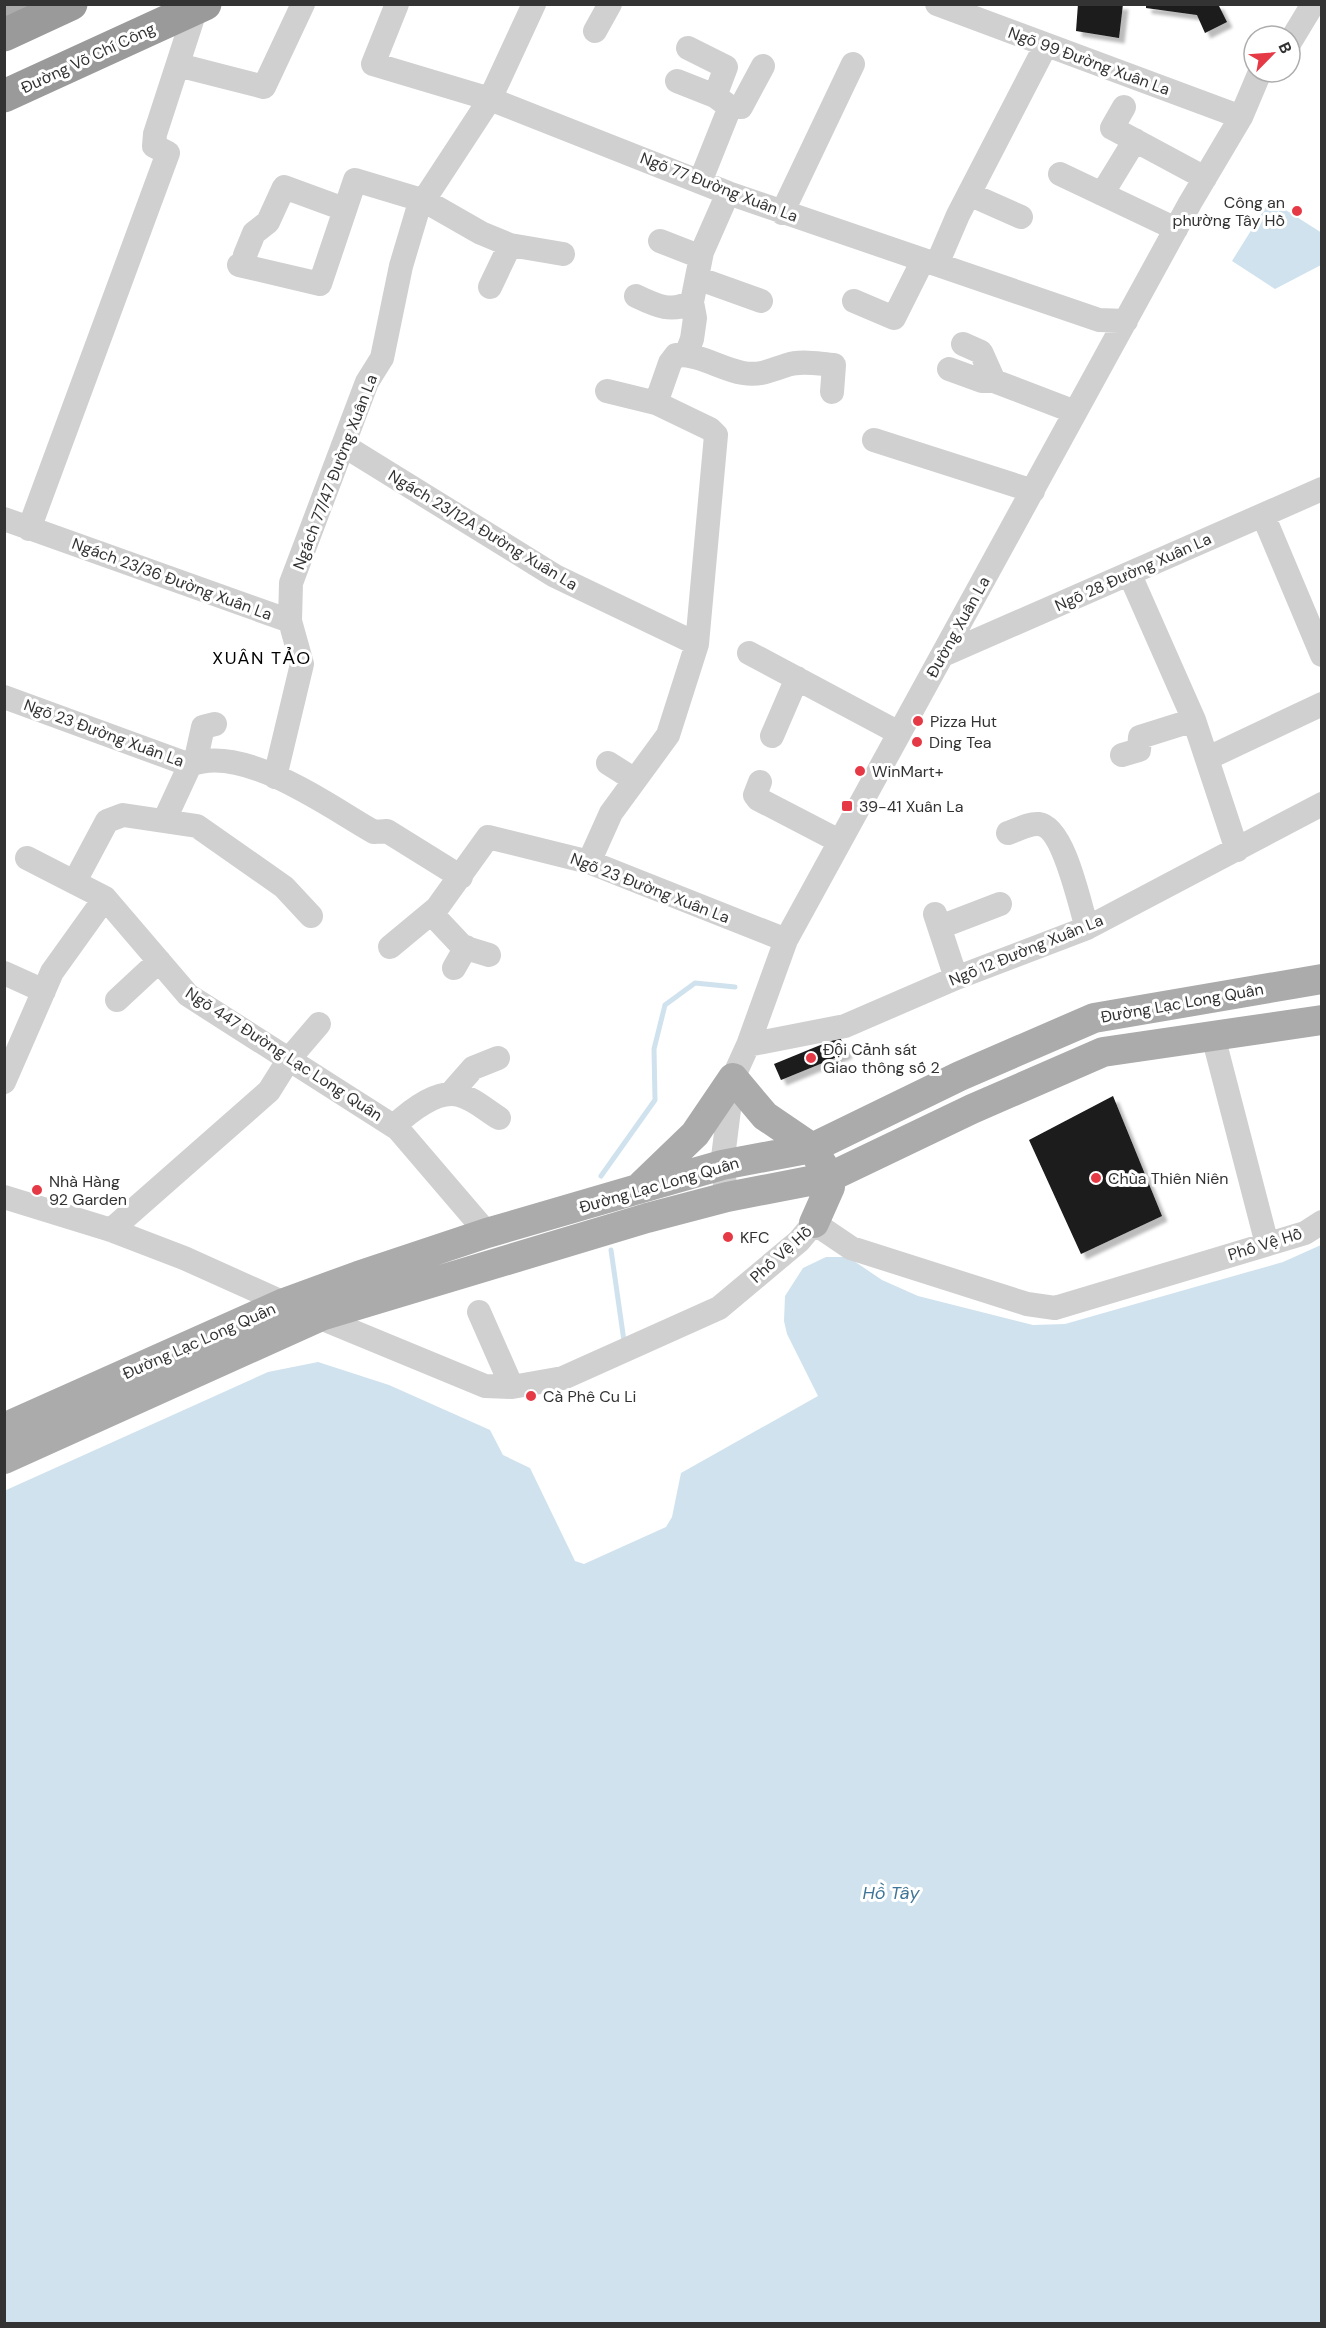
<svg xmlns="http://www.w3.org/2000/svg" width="1326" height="2328" font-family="'DM Sans',sans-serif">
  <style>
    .water { fill: #cfe2ee }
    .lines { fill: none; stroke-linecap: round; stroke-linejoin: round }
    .stream { stroke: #cfe2ee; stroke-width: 5 }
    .building { fill: #1a1a1a; filter: url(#shadow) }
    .minor { stroke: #d0d0d0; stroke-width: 24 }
    .major { stroke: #ababab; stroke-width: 30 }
    .highway { stroke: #9a9a9a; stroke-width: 33 }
    .poi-dot { fill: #e63946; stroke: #fff; stroke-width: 2 }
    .labels { text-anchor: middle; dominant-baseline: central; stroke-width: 6; stroke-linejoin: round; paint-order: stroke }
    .street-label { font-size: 16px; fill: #333; stroke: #fff }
    .poi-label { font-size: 16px; fill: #333; stroke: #fff; text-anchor: start }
    .neighbourhood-label { font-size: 18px; letter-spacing: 1.5px; fill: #000; stroke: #fff }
    .water-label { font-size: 18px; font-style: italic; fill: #3f7597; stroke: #fff }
  </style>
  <defs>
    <filter id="shadow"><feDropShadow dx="5.5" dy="5.5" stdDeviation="1.5" flood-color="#0004"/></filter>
  </defs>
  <rect width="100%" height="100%" fill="#fff"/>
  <path class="water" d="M 1270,200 L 1322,233 L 1321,265 L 1275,289 L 1232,261 Z
    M 1321,1245 L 1321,2323 L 5,2323 L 4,1491 L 268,1372 L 318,1362 L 389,1385 L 490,1430 L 503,1455 L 530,1468 L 575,1561 L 584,1564 L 666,1527 L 672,1517 L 681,1473 L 818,1396 L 787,1334 L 784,1321 L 785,1296 L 803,1268 L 826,1257 L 848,1257 L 882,1280 L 918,1296 L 1033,1325 L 1065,1324 L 1283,1262 Z"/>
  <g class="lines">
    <path class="stream" d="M 601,1176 L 655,1100 L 654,1049 L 665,1005 L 695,983 L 735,987
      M 611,1250 L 624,1341"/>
  </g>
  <path class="building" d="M 1078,4 L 1123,4 L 1119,38 L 1076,31 Z
    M 1146,4 L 1218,4 L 1227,22 L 1205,33 L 1197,15 L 1146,8 Z
    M 840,1037 L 847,1053 L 781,1080 L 774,1064 Z
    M 1113,1096 L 1162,1216 L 1081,1254 L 1029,1140 Z"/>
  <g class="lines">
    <path class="minor" d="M 397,4 L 373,64 L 490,99 L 728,193 L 1099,320 L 1126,321
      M 937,4 L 1241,117
      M 595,31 L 610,4
      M 1290,42 L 1313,4
      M 688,48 L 726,67 L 715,96 L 730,107 L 700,182
      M 178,65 L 264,87 L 303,4
      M 677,81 L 715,96
      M 730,107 L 741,107 L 763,66
      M 1124,107 L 1112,128 L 1205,178
      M 1060,174 L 1176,229
      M 969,194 L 1021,217
      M 1102,194 L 1135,140
      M 782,213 L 853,64
      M 660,241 L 701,257
      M 245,255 L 254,233 L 268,222 L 284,187 L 344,209
      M 937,264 L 958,215 L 1046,45
      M 239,265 L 320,284 L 355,180 L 425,201 L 481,233 L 510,245
      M 697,278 L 761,301
      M 490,287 L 510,245 L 563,254
      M 636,296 C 657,306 671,313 692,302
      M 854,301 L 894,318 L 923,260
      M 963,344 L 981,352 L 994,381
      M 686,355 L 692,339 L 695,318 L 692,302 L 702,252 L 728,193
      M 949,369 L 982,381 L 994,381 L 1075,412
      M 607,391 L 656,403
      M 874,440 L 1033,491
      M 343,445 L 555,576 L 697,644
      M 1263,515 L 1322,655
      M 4,519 L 290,621
      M 29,529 L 168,153 L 154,146 L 155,134 L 196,8
      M 1130,575 L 1194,720 L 1237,850
      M 749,653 L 899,733
      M 943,655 L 1322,489
      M 4,697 L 190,765 C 243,743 328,806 374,832 L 387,831 L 461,877
      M 772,736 L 797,678
      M 1122,755 L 1139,750 L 1140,737 L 1194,720
      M 1208,758 L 1322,704
      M 195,763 L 203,727 L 215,724
      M 608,763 L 635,780
      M 275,777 L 302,664 L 290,621 L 291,583 L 367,382 L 382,358 L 401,266 L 418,209 L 490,99 L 534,4
      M 760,782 L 755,795 L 758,799 L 839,841
      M 165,819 L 190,765
      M 1008,833 C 1017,830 1029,823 1039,824 C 1064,827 1080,906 1087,928
      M 27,858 L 105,898 L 188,995 L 398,1129 L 487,1233
      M 589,862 L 611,813 L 668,735 L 697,644 L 716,435 L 710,429 L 656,403 L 670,363 L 676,355 C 701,354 720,369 743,373 C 761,376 771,370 787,365 C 801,360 819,364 834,365 L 832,392
      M 75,881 L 107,821 L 123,815 L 197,826 L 284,887 L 311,916
      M 431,913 L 463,947 L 489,955
      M 935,914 L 956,978
      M 940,927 L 1000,904
      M 390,947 L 437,908 L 488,837 L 589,862 L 786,940
      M 454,968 L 466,947
      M 4,973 L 44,991
      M 117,1000 L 159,961
      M 1213,1036 L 1267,1244
      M 748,1045 L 845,1026 L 956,978 L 1087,928 L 1322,804
      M 4,1082 L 52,972 L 105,898
      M 451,1093 L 473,1068 L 498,1058
      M 394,1126 C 409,1112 437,1089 459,1095 C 473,1098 487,1111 499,1118
      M 4,1197 L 111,1230 L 184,1258 L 284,1303 L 485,1386 L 512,1387 L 563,1378 L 719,1308 L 799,1241 L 814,1223 L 851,1248 L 1027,1304 L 1055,1308 L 1305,1233 L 1322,1222
      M 727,1197 L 722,1165 L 733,1078 L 748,1045 L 786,940 L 1190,203 L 1241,117 L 1260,72
      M 111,1230 L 269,1091 L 289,1059 L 319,1024
      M 479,1312 L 512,1387"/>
    <path class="major" d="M 4,13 L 23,4
      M 642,1185 L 695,1134 L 733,1078 L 765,1116 L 812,1148 L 830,1177 L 830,1187 L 814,1223
      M 4,1428 L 284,1303 L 358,1276 L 487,1233 L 638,1189 L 722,1165 L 812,1148 L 960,1076 L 1094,1018 L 1322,979
      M 4,1459 L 321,1316 L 647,1218 L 727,1197 L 830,1177 L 972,1109 L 1103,1052 L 1322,1020"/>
    <path class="highway" d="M 4,35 L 71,4
      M 4,96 L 205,4"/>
  </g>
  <g class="poi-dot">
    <circle cx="1297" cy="211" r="6"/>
    <circle cx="918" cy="721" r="6"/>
    <circle cx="917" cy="742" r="6"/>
    <circle cx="860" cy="771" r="6"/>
    <rect x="841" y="800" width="12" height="12" rx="3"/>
    <circle cx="811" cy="1058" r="6"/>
    <circle cx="1096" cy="1178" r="6"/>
    <circle cx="37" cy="1190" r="6"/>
    <circle cx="728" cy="1237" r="6"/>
    <circle cx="531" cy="1396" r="6"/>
  </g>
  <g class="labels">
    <g class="street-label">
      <text transform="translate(88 58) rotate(-25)">Đường Võ Chí Công</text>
      <text transform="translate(1089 61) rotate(20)">Ngõ 99 Đường Xuân La</text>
      <text transform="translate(719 187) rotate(21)">Ngõ 77 Đường Xuân La</text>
      <text transform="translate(335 472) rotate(-69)">Ngách 77/47 Đường Xuân La</text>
      <text transform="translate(483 530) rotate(31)">Ngách 23/12A Đường Xuân La</text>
      <text transform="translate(1133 572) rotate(-24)">Ngõ 28 Đường Xuân La</text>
      <text transform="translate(172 579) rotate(20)">Ngách 23/36 Đường Xuân La</text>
      <text transform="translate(958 627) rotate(-61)">Đường Xuân La</text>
      <text transform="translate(104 733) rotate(20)">Ngõ 23 Đường Xuân La</text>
      <text transform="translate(650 888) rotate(21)">Ngõ 23 Đường Xuân La</text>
      <text transform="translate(1026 950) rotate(-22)">Ngõ 12 Đường Xuân La</text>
      <text transform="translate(1182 1003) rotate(-10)">Đường Lạc Long Quân</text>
      <text transform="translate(284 1054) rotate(33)">Ngõ 447 Đường Lạc Long Quân</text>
      <text transform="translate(659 1185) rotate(-16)">Đường Lạc Long Quân</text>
      <text transform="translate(1265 1244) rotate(-17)">Phố Vệ Hồ</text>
      <text transform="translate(781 1254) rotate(-42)">Phố Vệ Hồ</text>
      <text transform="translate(199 1341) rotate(-24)">Đường Lạc Long Quân</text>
    </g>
    <g class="poi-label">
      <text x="1285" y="202" text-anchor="end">Công an<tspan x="1285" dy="18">phường Tây Hồ</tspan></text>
      <text x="930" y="721">Pizza Hut</text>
      <text x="929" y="742">Ding Tea</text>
      <text x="872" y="771">WinMart+</text>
      <text x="859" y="806">39-41 Xuân La</text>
      <text x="823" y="1049">Đội Cảnh sát<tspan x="823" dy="18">Giao thông số 2</tspan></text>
      <text x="1108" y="1178">Chùa Thiên Niên</text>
      <text x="49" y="1181">Nhà Hàng<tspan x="49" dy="18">92 Garden</tspan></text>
      <text x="740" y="1237">KFC</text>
      <text x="543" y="1396">Cà Phê Cu Li</text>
    </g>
    <g class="neighbourhood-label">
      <text x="262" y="658">XUÂN TẢO</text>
    </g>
    <g class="water-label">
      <text x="891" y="1893">Hồ Tây</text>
    </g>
  </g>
  <rect width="1326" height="2328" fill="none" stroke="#333333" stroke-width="12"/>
  <g transform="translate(1272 54) rotate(65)"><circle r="28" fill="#ffffff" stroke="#adadad" stroke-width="1.5"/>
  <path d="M0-4.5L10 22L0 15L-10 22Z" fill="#e63946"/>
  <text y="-9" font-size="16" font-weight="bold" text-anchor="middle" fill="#333333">B</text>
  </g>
</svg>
